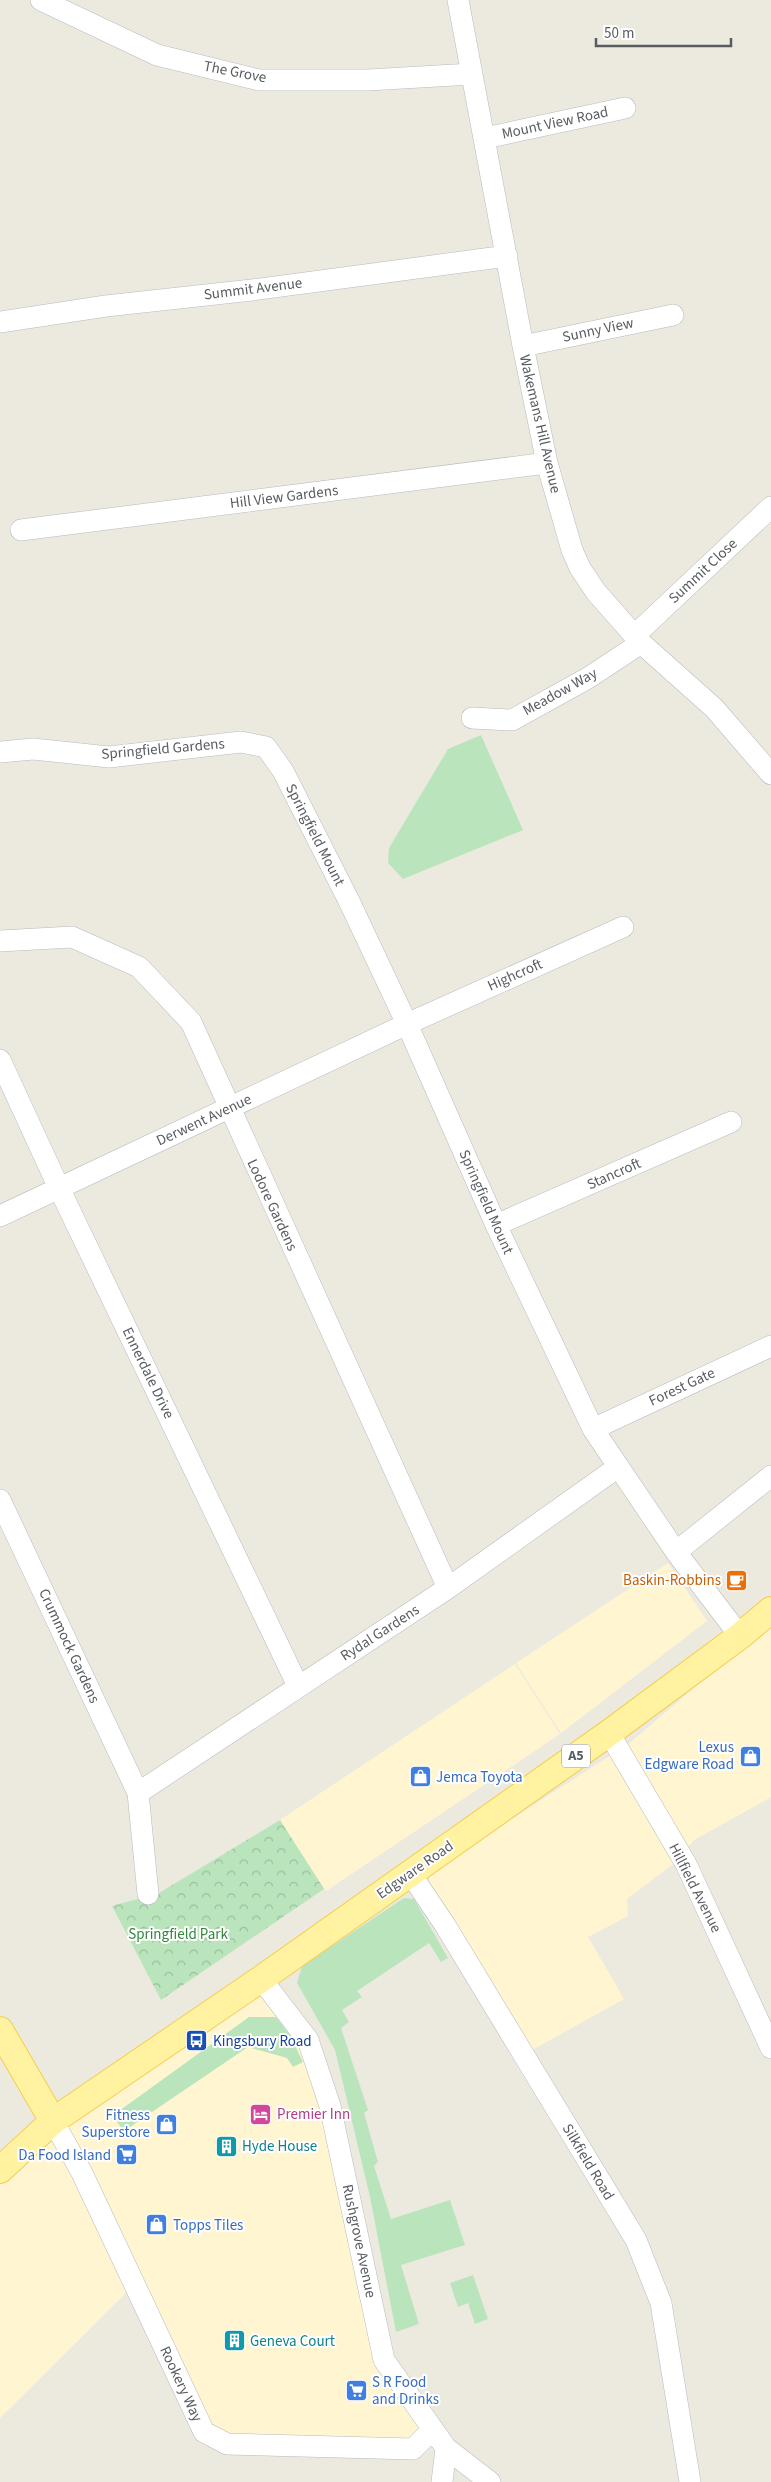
<svg xmlns="http://www.w3.org/2000/svg" width="771" height="2482" font-family="'Source Sans 3',sans-serif">
  <style>
    .commercial { fill: #fff6d1 }
    .green { fill: #bae5bc }
    .park { fill: url(#park-crowns) }
    .lines { fill: none; stroke-linecap: round; stroke-linejoin: round }
    .minor-casing { stroke: #b7babf; stroke-width: 22 }
    .major-casing { stroke: #f6cd4e; stroke-width: 28 }
    .minor { stroke: #fff; stroke-width: 21 }
    .major { stroke: #fff3a1; stroke-width: 26 }
    .labels { text-anchor: middle; dominant-baseline: central; stroke-width: 4; stroke-linejoin: round; paint-order: stroke }
    .shield { fill: #fff; stroke: #8a8d90; stroke-width: 1 }
    .shield-label { font-size: 14px; font-weight: bold; fill: #585c61 }
    .street-label { font-size: 15px; fill: #585c61; stroke: #fff }
    .food-label { font-size: 15px; fill: #c56008; stroke: #fff; text-anchor: end }
    .shop-label { font-size: 15px; fill: #366cbe; stroke: #fff; text-anchor: end }
    .park-label { font-size: 15px; fill: #328739; stroke: #fff }
    .transit-label { font-size: 15px; fill: #164399; stroke: #fff; text-anchor: start }
    .hotel-label { font-size: 15px; fill: #b23c85; stroke: #fff; text-anchor: start }
    .culture-label { font-size: 15px; fill: #0d838f; stroke: #fff; text-anchor: start }
  </style>
  <defs>
    <pattern id="park-crowns" width="20" height="18" patternUnits="userSpaceOnUse" patternTransform="scale(1.25)"><rect width="20" height="18" fill="#bae5bc"/><path d="M2 6a3 3 0 1 1 6 0M12 15a3 3 0 1 1 6 0" fill="none" stroke="#9abd9c"/></pattern>
  </defs>
  <rect width="100%" height="100%" fill="#eceadf"/>
  <path class="commercial" d="M 668,1563 L 707,1621 L 561,1733 L 516,1663 Z
    M 771,1625 L 771,1797 L 694,1840 L 673,1864 L 627,1899 L 628,1916 L 588,1937 L 624,1999 L 532,2050 L 428,1885 L 430,1872 L 631,1742 L 745,1644 Z
    M 515,1664 L 560,1734 L 326,1891 L 280,1820 Z
    M 261,1979 L 307,2038 L 384,2361 L 432,2431 L 414,2450 L 204,2432 L 134,2285 L 0,2418 L 0,2166 Z"/>
  <path class="green" d="M 481,735 L 523,830 L 403,879 L 388,863 L 389,848 L 448,749 Z
    M 404,1898 L 414,1899 L 448,1958 L 441,1962 L 429,1943 L 357,1991 L 362,1997 L 342,2010 L 349,2022 L 341,2028 L 368,2110 L 364,2113 L 378,2162 L 374,2166 L 391,2219 L 450,2200 L 465,2245 L 401,2265 L 419,2324 L 396,2332 L 370,2197 L 335,2050 L 297,1983 L 302,1966 Z
    M 249,2017 L 276,2017 L 290,2035 L 303,2062 L 293,2067 L 287,2058 L 248,2047 L 124,2131 L 112,2116 Z
    M 473,2275 L 488,2319 L 475,2324 L 468,2303 L 458,2307 L 450,2283 Z"/>
  <path class="park" d="M 280,1820 L 324,1889 L 161,2000 L 112,1906 L 159,1893 Z"/>
  <g class="lines">
    <defs>
      <path id="minor" d="M 41,0 L 157,55 L 259,80 L 368,80 L 472,74
        M 458,0 L 523,346 L 547,463 L 572,550 L 580,568 L 596,592 L 641,643 L 714,708 L 771,774
        M 485,138 L 625,108
        M 0,322 L 106,306 L 252,290 L 507,256
        M 523,346 L 673,315
        M 21,530 L 547,463
        M 635,635 L 771,507
        M 472,718 L 512,720 L 588,678 L 641,643
        M 0,752 L 33,749 L 109,757 L 241,742 L 266,747 L 283,771 L 349,901 L 407,1024 L 496,1225 L 593,1429 L 676,1552 L 740,1636
        M 0,941 L 72,937 L 139,967 L 191,1022 L 448,1588
        M 0,1060 L 59,1188 L 298,1686
        M 0,1216 L 407,1024 L 623,927
        M 496,1225 L 731,1122
        M 593,1429 L 771,1346
        M 0,1500 L 138,1793 L 148,1894
        M 676,1552 L 771,1476
        M 609,1733 L 686,1864 L 771,2048
        M 138,1793 L 448,1588 L 618,1467
        M 410,1873 L 445,1925 L 636,2240 L 661,2303 L 690,2482
        M 261,1979 L 308,2040 L 330,2106 L 384,2360 L 446,2448 L 490,2482
        M 53,2121 L 82,2173 L 204,2432 L 227,2444 L 413,2449 L 432,2430
        M 442,2482 L 446,2448"/>
      <path id="major" d="M 0,2030 L 53,2121
        M 0,2170 L 53,2121 L 261,1979 L 609,1733 L 740,1636 L 771,1610"/>
    </defs>
    <use href="#minor" class="minor-casing"/>
    <use href="#major" class="major-casing"/>
    <use href="#minor" class="minor"/>
    <use href="#major" class="major"/>
  </g>
  <defs>
    <symbol id="cafe-square" viewBox="-11 -11 22 22"><rect x="-9" y="-9" width="18" height="18" rx="4" fill="#e8710a" stroke="#fff"/><path d="M-5.5-4.5H6V0H3Q3 3.5 0 3.5H-2.5Q-5.5 3.5-5.5 0ZM3-3.2v2h1.7v-2ZM-6 4.5H4V6H-6Z" fill="#fff"/></symbol>
    <symbol id="shop-square" viewBox="-11 -11 22 22"><rect x="-9" y="-9" width="18" height="18" rx="4" fill="#3f7fe0" stroke="#fff"/><path d="M-5-2.5h2.3a2.7 3.5 0 0 1 5.4 0H5L5.5 6h-11ZM-1.5-2.5h3a1.5 2.3 0 0 0-3 0Z" fill="#fff"/></symbol>
    <symbol id="bus-square" viewBox="-11 -11 22 22"><rect x="-9" y="-9" width="18" height="18" rx="4" fill="#1a4fb4" stroke="#fff"/><path d="M-5-6H5V4H4V6H2V4H-2V6H-4V4H-5ZM-3.5-4V0h7V-4ZM-3.5 1.2v1.5H-2V1.2ZM2 1.2v1.5H3.5V1.2Z" fill="#fff"/></symbol>
    <symbol id="hotel-square" viewBox="-11 -11 22 22"><rect x="-9" y="-9" width="18" height="18" rx="4" fill="#d1479c" stroke="#fff"/><path d="M-6-4.5h1.5V1H6V5H4.5V3h-9V5H-6ZM-4 0a1.8 1.8 0 1 1 3.6 0ZM.5 0V-2.5h3Q6-2.5 6 0Z" fill="#fff"/></symbol>
    <symbol id="building-square" viewBox="-11 -11 22 22"><rect x="-9" y="-9" width="18" height="18" rx="4" fill="#0f9aa8" stroke="#fff"/><path d="M-4-6H4V6H1V3H-1V6H-4ZM-2.5-4.3h1.7v1.8h-1.7ZM.8-4.3h1.7v1.8H.8ZM-2.5-1h1.7V.8h-1.7ZM.8-1h1.7V.8H.8Z" fill="#fff"/></symbol>
    <symbol id="supermarket-square" viewBox="-11 -11 22 22"><rect x="-9" y="-9" width="18" height="18" rx="4" fill="#3f7fe0" stroke="#fff"/><path d="M-6-5.5h2.5l.6 2H6L4.5 2H-2.5L-4.4-4H-6ZM-1.5 3.2a1.3 1.3 0 1 0 .1 0ZM3 3.2a1.3 1.3 0 1 0 .1 0Z" fill="#fff"/></symbol>
  </defs>
  <g fill-rule="evenodd">
    <use href="#cafe-square" x="724" y="1568" width="25" height="25"/>
    <use href="#shop-square" x="738" y="1744" width="25" height="25"/>
    <use href="#shop-square" x="408" y="1764" width="25" height="25"/>
    <use href="#bus-square" x="184" y="2028" width="25" height="25"/>
    <use href="#hotel-square" x="248" y="2102" width="25" height="25"/>
    <use href="#shop-square" x="154" y="2112" width="25" height="25"/>
    <use href="#building-square" x="214" y="2134" width="25" height="25"/>
    <use href="#supermarket-square" x="114" y="2142" width="25" height="25"/>
    <use href="#shop-square" x="144" y="2212" width="25" height="25"/>
    <use href="#building-square" x="222" y="2328" width="25" height="25"/>
    <use href="#supermarket-square" x="344" y="2378" width="25" height="25"/>
  </g>
  <g class="labels">
    <rect class="shield" x="562" y="1744.5" width="28" height="23" rx="4"/>
    <g class="shield-label">
      <text x="576" y="1756">A5</text>
    </g>
    <g class="street-label">
      <text transform="translate(235 72) rotate(11)">The Grove</text>
      <text transform="translate(555 123) rotate(-12)">Mount View Road</text>
      <text transform="translate(253 289) rotate(-7)">Summit Avenue</text>
      <text transform="translate(598 330) rotate(-12)">Sunny View</text>
      <text transform="translate(540 424) rotate(77)">Wakemans Hill Avenue</text>
      <text transform="translate(284 497) rotate(-7)">Hill View Gardens</text>
      <text transform="translate(703 571) rotate(-43)">Summit Close</text>
      <text transform="translate(560 692) rotate(-29)">Meadow Way</text>
      <text transform="translate(163 749) rotate(-5)">Springfield Gardens</text>
      <text transform="translate(315 835) rotate(63)">Springfield Mount</text>
      <text transform="translate(515 975) rotate(-24)">Highcroft</text>
      <text transform="translate(204 1120) rotate(-25)">Derwent Avenue</text>
      <text transform="translate(614 1174) rotate(-24)">Stancroft</text>
      <text transform="translate(486 1202) rotate(66)">Springfield Mount</text>
      <text transform="translate(272 1205) rotate(65)">Lodore Gardens</text>
      <text transform="translate(148 1373) rotate(64)">Ennerdale Drive</text>
      <text transform="translate(682 1387) rotate(-25)">Forest Gate</text>
      <text transform="translate(380 1633) rotate(-33)">Rydal Gardens</text>
      <text transform="translate(69 1646) rotate(65)">Crummock Gardens</text>
      <text transform="translate(415 1870) rotate(-35)">Edgware Road</text>
      <text transform="translate(695 1888) rotate(63)">Hillfield Avenue</text>
      <text transform="translate(588 2162) rotate(59)">Silkfield Road</text>
      <text transform="translate(359 2241) rotate(78)">Rushgrove Avenue</text>
      <text transform="translate(181 2384) rotate(65)">Rookery Way</text>
    </g>
    <g class="food-label">
      <text x="721" y="1580">Baskin-Robbins</text>
    </g>
    <g class="shop-label">
      <text x="734" y="1747">Lexus<tspan x="734" dy="17">Edgware Road</tspan></text>
      <text x="436" y="1777" text-anchor="start">Jemca Toyota</text>
      <text x="150" y="2115">Fitness<tspan x="150" dy="17">Superstore</tspan></text>
      <text x="111" y="2155">Da Food Island</text>
      <text x="173" y="2225" text-anchor="start">Topps Tiles</text>
      <text x="372" y="2382" text-anchor="start">S R Food<tspan x="372" dy="17">and Drinks</tspan></text>
    </g>
    <g class="park-label">
      <text x="178" y="1934">Springfield Park</text>
    </g>
    <g class="transit-label">
      <text x="213" y="2041">Kingsbury Road</text>
    </g>
    <g class="hotel-label">
      <text x="277" y="2114">Premier Inn</text>
    </g>
    <g class="culture-label">
      <text x="242" y="2146">Hyde House</text>
      <text x="250" y="2341">Geneva Court</text>
    </g>
  </g>
  <path d="M596 38v8h135v-8" fill="none" stroke="#585c61" stroke-width="2.5"/>
  <text x="604" y="38" font-size="15" fill="#585c61" stroke="#ffffff" stroke-width="4" paint-order="stroke">50 m</text>
</svg>
